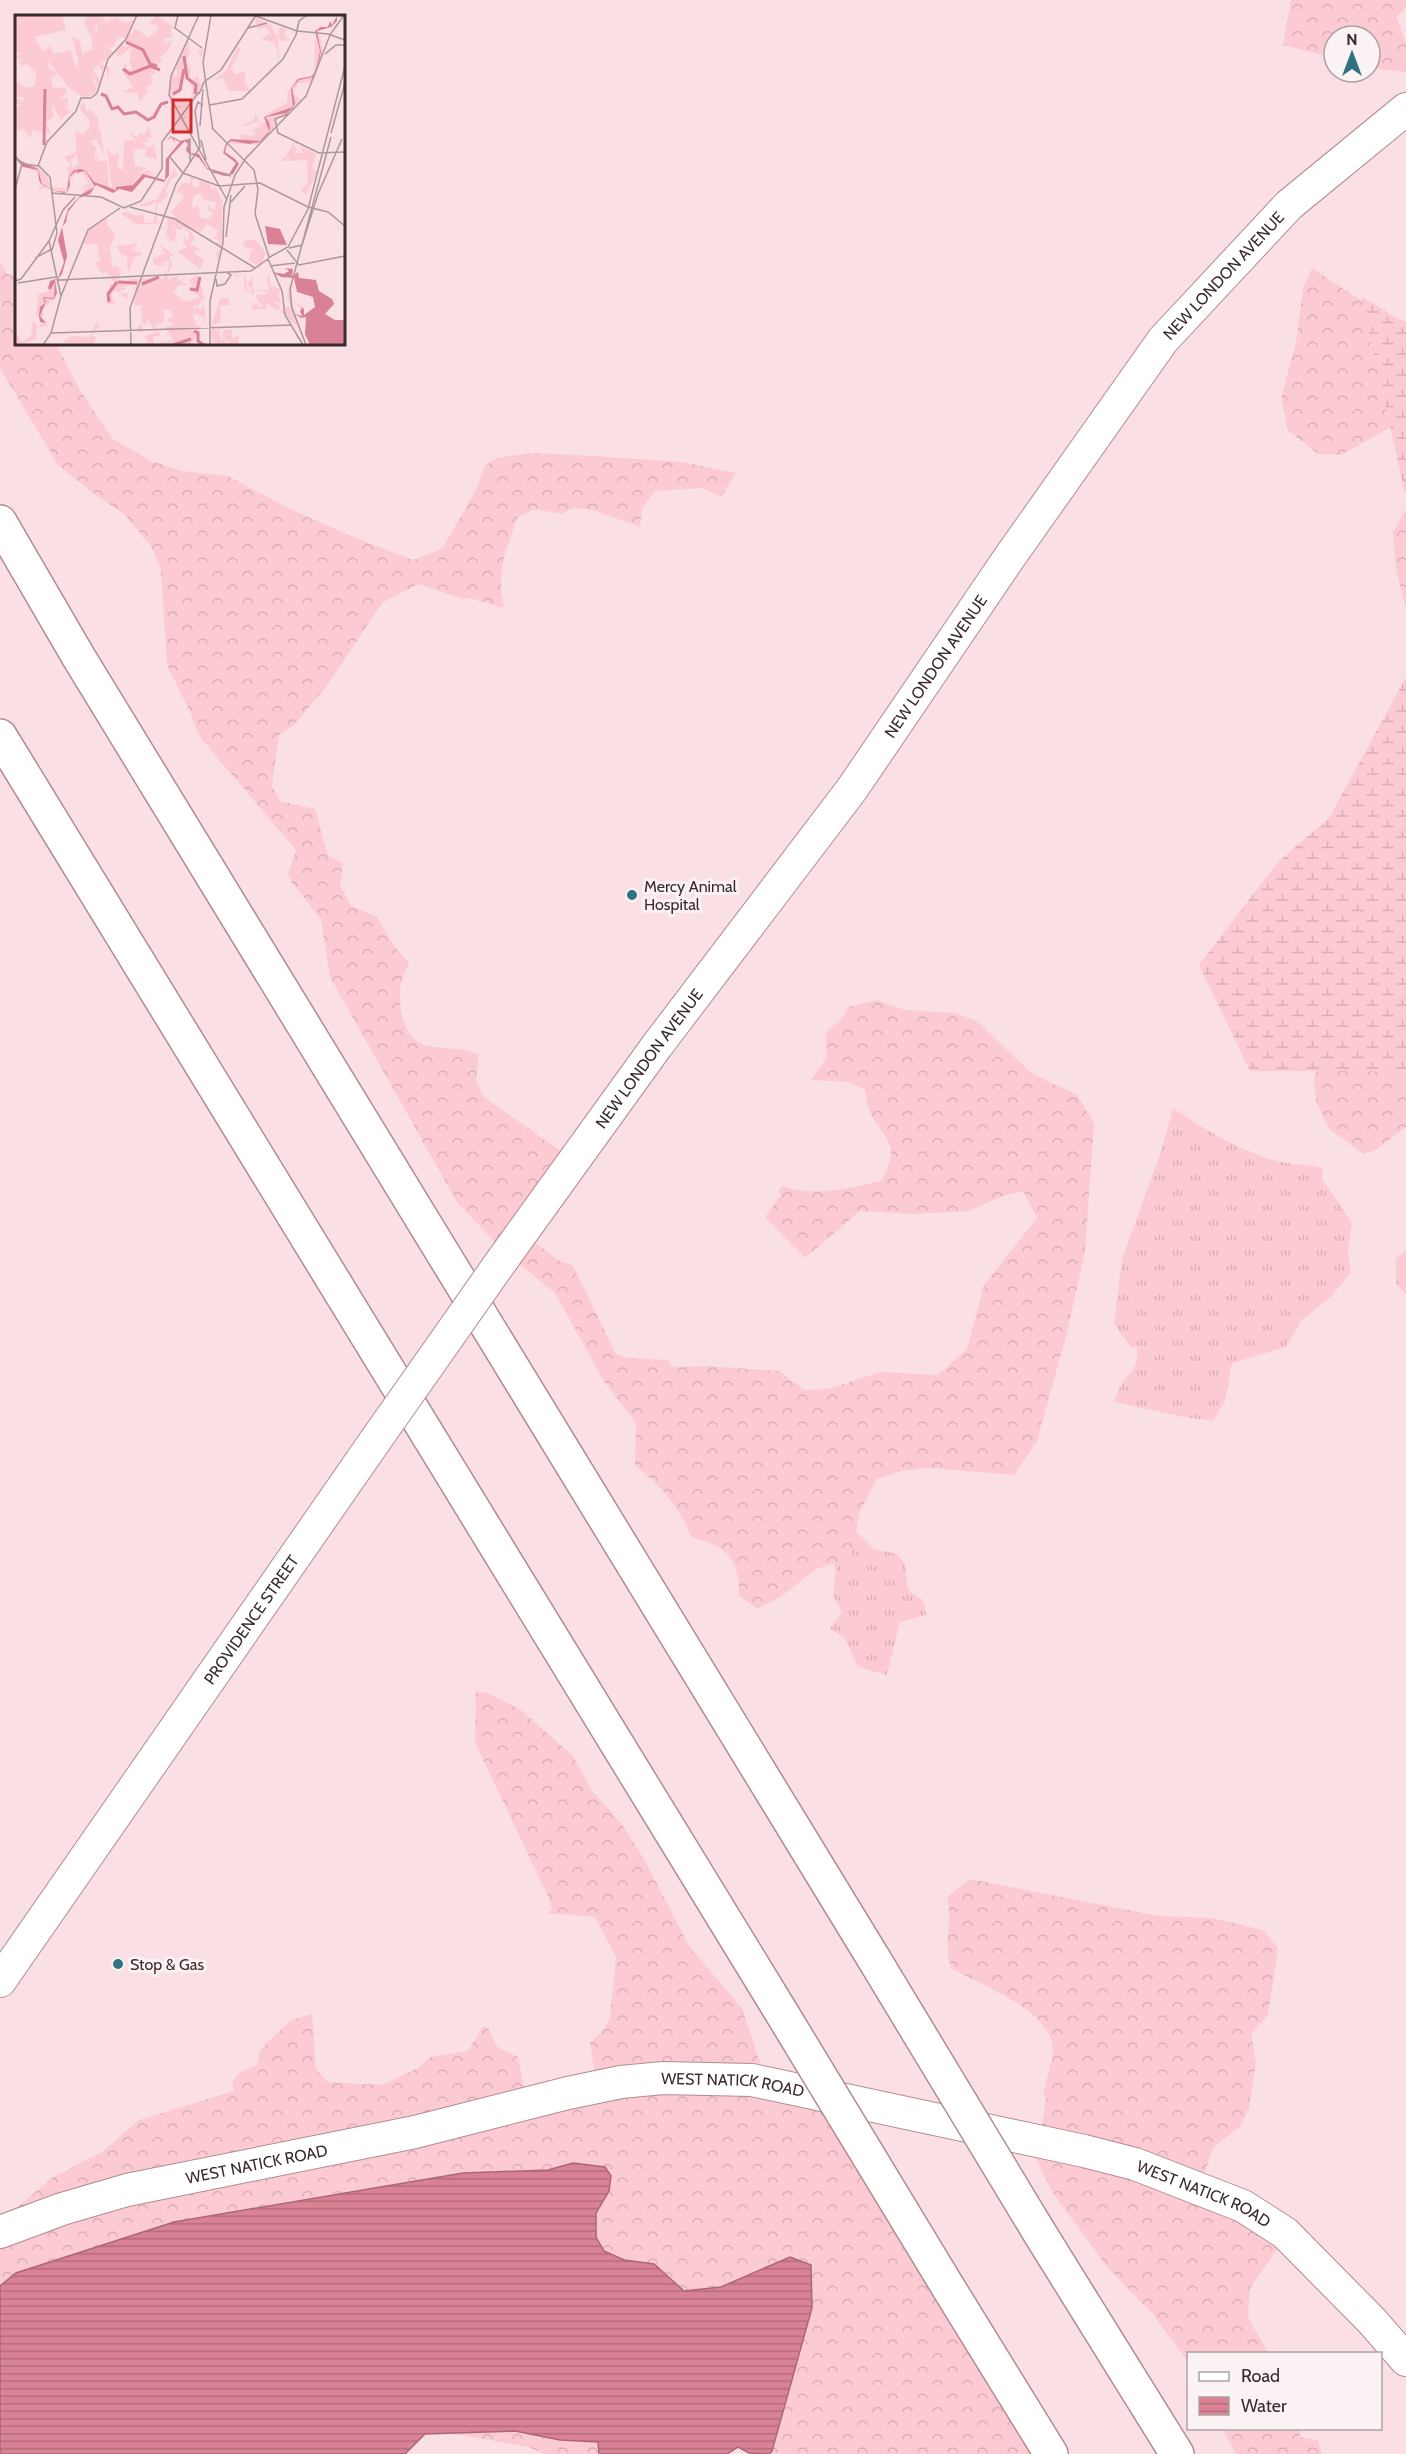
<svg xmlns="http://www.w3.org/2000/svg" width="1406" height="2454" font-family="Cabin,sans-serif">
  <style>
    .grass { fill: url(#grass-tufts) }
    .forest { fill: url(#forest-crowns) }
    .wetland { fill: url(#wetland-marsh) }
    .water { fill: url(#water-rules); stroke: #aa6876; stroke-width: 1.5 }
    .lines { fill: none; stroke-linecap: round; stroke-linejoin: round }
    .secondary-casing { stroke: #b18b92; stroke-width: 34 }
    .highway-casing { stroke: #b18b92; stroke-width: 36 }
    .secondary { stroke: #fff; stroke-width: 32 }
    .highway { stroke: #fff; stroke-width: 33 }
    .secondary-bridge-casing { stroke: #b18b92; stroke-width: 34; stroke-linecap: butt }
    .highway-bridge-casing { stroke: #b18b92; stroke-width: 36; stroke-linecap: butt }
    .secondary-bridge { stroke: #fff; stroke-width: 32 }
    .highway-bridge { stroke: #fff; stroke-width: 33 }
    .poi-dot { fill: #2f7383; stroke: #fbf2f3; stroke-width: 2 }
    .labels { text-anchor: middle; dominant-baseline: central; stroke-width: 6; stroke-linejoin: round; paint-order: stroke }
    .street-label { font-size: 16px; fill: #3a2a2d; stroke: #fbf2f3 }
    .poi-label { font-size: 16px; fill: #3a2a2d; stroke: #fbf2f3; text-anchor: start }
    .inset-river { fill: none; stroke: #da8295; stroke-width: 3 }
    .inset-road { fill: none; stroke: #ad979b; stroke-width: 1.5 }
    .view { fill: #d62828; fill-opacity: 0.15; stroke: #d62828; stroke-width: 3 }
    .inset-edge { fill: none; stroke: #3a2a2d; stroke-width: 3 }
  </style>
  <defs>
    <pattern id="grass-tufts" width="24" height="20" patternUnits="userSpaceOnUse" patternTransform="scale(1.5)"><rect width="24" height="20" fill="#fccad3"/><path d="M3 7l-1-3M5 7V3M7 7l1-3M15 17l-1-3M17 17v-4M19 17l1-3" fill="none" stroke="#d9aeb5"/></pattern>
    <pattern id="forest-crowns" width="20" height="18" patternUnits="userSpaceOnUse" patternTransform="scale(1.5)"><rect width="20" height="18" fill="#fccad3"/><path d="M2 6a3 3 0 1 1 6 0M12 15a3 3 0 1 1 6 0" fill="none" stroke="#d9aeb5"/></pattern>
    <pattern id="wetland-marsh" width="20" height="14" patternUnits="userSpaceOnUse" patternTransform="scale(1.5)"><rect width="20" height="14" fill="#fccad3"/><path d="M1 5h8M5 5V1M11 12h8M15 12V8" fill="none" stroke="#d9aeb5"/></pattern>
    <pattern id="water-rules" width="6" height="5" patternUnits="userSpaceOnUse" patternTransform="scale(1.5)"><rect width="6" height="5" fill="#da8295"/><path d="M0 2.5h6" fill="none" stroke="#b26b7a"/></pattern>
  </defs>
  <rect width="100%" height="100%" fill="#fae0e4"/>
  <path class="grass" d="M 1173,1108 C 1203,1129 1246,1154 1281,1162 C 1295,1165 1309,1164 1323,1168 L 1322,1179 L 1352,1223 L 1348,1251 L 1351,1272 L 1331,1297 L 1302,1320 L 1286,1347 L 1232,1363 L 1225,1401 L 1213,1421 L 1179,1416 L 1114,1402 C 1116,1397 1117,1391 1120,1387 C 1131,1368 1138,1374 1137,1347 L 1131,1347 L 1114,1324 L 1122,1259 L 1162,1149 Z
    M 1406,1250 L 1406,1295 L 1396,1283 L 1396,1259 Z
    M 857,1532 L 874,1549 L 897,1554 L 905,1564 L 908,1589 L 924,1602 L 926,1615 L 900,1622 L 887,1675 L 858,1667 L 845,1639 L 830,1628 L 842,1612 L 833,1596 L 836,1566 L 833,1564 Z"/>
  <path class="forest" d="M 1291,0 L 1406,0 L 1406,8 L 1396,17 L 1406,44 L 1406,72 L 1370,68 L 1370,36 L 1334,36 L 1334,58 L 1283,45 Z
    M 0,263 L 7,274 L 16,276 L 16,344 L 56,344 L 81,392 L 113,439 L 151,461 L 182,471 L 228,476 L 290,509 L 351,536 L 413,560 L 442,549 L 475,492 L 485,466 L 497,458 L 531,453 L 577,455 L 682,462 L 736,473 L 721,497 L 702,488 L 655,491 L 642,508 L 640,527 L 593,510 L 573,508 L 561,514 L 535,509 L 518,517 C 505,551 496,572 504,608 L 470,598 L 463,599 L 418,584 L 382,603 L 326,687 L 294,725 L 279,735 L 272,786 L 280,801 L 315,809 L 328,855 L 343,864 L 340,885 L 350,905 L 377,917 L 394,946 L 409,963 C 406,971 400,981 400,990 C 398,1011 405,1042 429,1046 C 448,1050 461,1046 479,1055 L 476,1080 L 484,1097 L 575,1161 L 531,1239 L 558,1260 L 573,1266 L 616,1354 L 628,1358 L 668,1360 L 673,1367 L 706,1366 L 779,1371 L 805,1390 L 828,1389 L 881,1372 L 938,1375 L 967,1349 L 984,1285 L 1037,1218 L 1023,1191 L 1003,1196 L 969,1211 L 913,1214 L 860,1211 L 805,1258 L 765,1217 L 782,1194 L 778,1192 L 782,1186 C 815,1198 848,1188 881,1181 C 899,1147 891,1146 873,1118 C 868,1110 867,1099 865,1090 L 849,1082 L 811,1080 L 827,1057 L 826,1033 L 843,1017 L 848,1007 L 877,1000 L 905,1010 L 955,1013 L 977,1021 L 1031,1073 L 1077,1095 L 1094,1123 L 1085,1252 L 1067,1333 L 1037,1441 L 1014,1475 L 930,1468 L 904,1470 L 877,1479 L 860,1511 L 851,1558 L 816,1569 L 782,1596 L 758,1609 L 739,1596 C 740,1559 727,1546 691,1537 C 679,1505 661,1487 635,1465 L 636,1423 L 605,1383 L 555,1293 L 503,1251 L 457,1202 L 330,977 L 321,919 L 292,883 L 288,874 L 296,850 L 204,742 L 197,732 L 192,716 L 167,665 L 161,570 L 151,546 L 125,515 L 89,490 L 58,465 L 0,368 Z
    M 1312,268 L 1386,317 L 1406,321 L 1406,461 L 1393,426 L 1341,455 L 1318,454 L 1288,430 L 1281,398 L 1296,343 L 1303,289 Z
    M 1406,509 L 1406,608 L 1396,570 L 1393,532 Z
    M 1406,748 L 1406,1127 L 1377,1149 L 1364,1154 L 1329,1129 L 1316,1101 L 1314,1077 L 1328,1047 Z
    M 476,1692 L 488,1693 L 520,1709 L 573,1756 L 593,1792 L 621,1823 L 644,1859 L 689,1946 L 742,2008 L 767,2084 L 835,2098 L 1035,2454 L 769,2454 L 772,2451 L 812,2308 L 790,2257 L 721,2287 L 684,2291 L 654,2264 L 624,2260 L 604,2251 L 596,2237 L 596,2213 L 609,2191 L 611,2176 L 605,2167 L 573,2163 L 548,2170 L 463,2173 L 174,2222 L 16,2273 L 0,2286 L 0,2222 L 52,2178 L 103,2151 L 139,2120 L 234,2091 L 232,2083 L 239,2073 L 257,2065 L 260,2050 L 291,2020 L 312,2014 L 316,2069 L 328,2082 L 382,2085 L 420,2067 L 430,2057 L 468,2051 L 483,2026 L 488,2028 L 497,2047 L 518,2057 L 527,2104 L 597,2089 L 590,2043 L 605,2028 L 610,2018 L 616,1957 L 595,1917 L 547,1913 L 552,1910 L 548,1896 L 475,1743 Z
    M 970,1879 L 1159,1916 L 1212,1918 L 1263,1930 L 1278,1948 L 1268,2015 L 1251,2034 L 1256,2062 L 1249,2109 L 1240,2126 L 1213,2148 L 1199,2189 L 1284,2239 L 1250,2288 L 1248,2317 L 1268,2353 L 1188,2354 L 1188,2362 L 1152,2313 L 1108,2268 L 1053,2193 L 1030,2147 L 1040,2140 L 1046,2098 L 1043,2095 C 1045,2084 1053,2058 1053,2049 C 1052,2010 980,1985 951,1968 C 943,1945 953,1921 947,1897 Z
    M 1223,2429 L 1299,2429 L 1300,2437 L 1318,2440 L 1322,2454 L 1236,2454 Z
    M 515,2431 L 560,2440 L 599,2442 L 599,2454 L 545,2454 L 528,2447 L 451,2433 Z"/>
  <path class="wetland" d="M 1361,296 L 1406,324 L 1406,495 L 1405,494 Z
    M 1406,677 L 1406,1075 L 1367,1071 L 1250,1071 L 1199,965 L 1278,862 L 1329,818 Z"/>
  <path class="water" d="M 573,2163 L 605,2167 L 611,2176 L 609,2191 L 596,2213 L 596,2237 L 604,2251 L 624,2260 L 654,2264 L 684,2291 L 721,2287 L 790,2257 L 811,2265 L 812,2308 L 772,2451 L 769,2454 L 749,2453 L 738,2447 L 727,2454 L 599,2454 L 598,2442 L 560,2440 L 515,2431 L 425,2434 L 405,2454 L 0,2454 L 0,2286 L 16,2273 L 174,2222 L 463,2173 L 548,2170 Z"/>
  <g class="lines">
    <defs>
      <g id="secondary">
        <path id="s1" d="M 503,1259 L 656,1047 L 852,789 L 1009,558 L 1163,340 L 1289,205 L 1406,109"/>
        <path id="s2" d="M 0,1981 L 375,1441"/>
        <path id="s3" d="M 0,2232 L 62,2209 L 127,2190 L 415,2132 L 568,2093 L 621,2082 L 663,2078 L 752,2080 L 1084,2151 L 1135,2164 L 1243,2206 L 1285,2233 L 1372,2321 L 1406,2360"/>
      </g>
      <path id="highway" d="M 0,522 L 78,656 L 874,1959
        M 0,736 L 783,2015
        M 1039,2232 L 1177,2454
        M 948,2287 L 1051,2454"/>
    </defs>
    <use href="#secondary" class="secondary-casing"/>
    <use href="#highway" class="highway-casing"/>
    <use href="#secondary" class="secondary"/>
    <use href="#highway" class="highway"/>
    <defs>
      <path id="secondary-bridge" d="M 375,1441 L 503,1259"/>
      <path id="highway-bridge" d="M 874,1959 L 1039,2232
        M 783,2015 L 948,2287"/>
    </defs>
    <use href="#secondary-bridge" class="secondary-bridge-casing"/>
    <use href="#highway-bridge" class="highway-bridge-casing"/>
    <use href="#secondary-bridge" class="secondary-bridge"/>
    <use href="#highway-bridge" class="highway-bridge"/>
  </g>
  <g class="poi-dot">
    <circle cx="632" cy="895" r="6"/>
    <circle cx="118" cy="1964" r="6"/>
  </g>
  <g class="labels">
    <g class="street-label">
      <text stroke="none"><textPath href="#s1" startOffset="1220">NEW LONDON AVENUE</textPath></text>
      <text stroke="none"><textPath href="#s1" startOffset="734">NEW LONDON AVENUE</textPath></text>
      <text stroke="none"><textPath href="#s1" startOffset="248">NEW LONDON AVENUE</textPath></text>
      <text stroke="none"><textPath href="#s2" startOffset="440">PROVIDENCE STREET</textPath></text>
      <text stroke="none"><textPath href="#s3" startOffset="752">WEST NATICK ROAD</textPath></text>
      <text stroke="none"><textPath href="#s3" startOffset="266">WEST NATICK ROAD</textPath></text>
      <text stroke="none"><textPath href="#s3" startOffset="1238">WEST NATICK ROAD</textPath></text>
    </g>
    <g class="poi-label">
      <text x="644" y="886">Mercy Animal<tspan x="644" dy="18">Hospital</tspan></text>
      <text x="130" y="1964">Stop &amp; Gas</text>
    </g>
  </g>
  <g transform="translate(15 15)">
    <rect width="330" height="330" fill="#fae0e4"/>
    <path d="M 72,0 L 84,0 L 85,8 L 92,9 L 80,10 L 81,19 L 75,20 L 69,8 ZM 223,32 L 226,34 L 216,54 L 220,59 L 230,57 L 230,68 L 236,76 L 214,76 L 208,63 L 199,65 L 210,57 ZM 50,42 L 56,43 L 62,59 L 66,49 L 75,54 L 82,76 L 71,84 L 55,74 L 34,47 ZM 75,111 L 74,127 L 81,132 L 80,143 L 77,149 L 63,151 L 60,117 L 68,119 ZM 118,125 L 122,129 L 118,136 L 120,151 L 132,153 L 121,159 L 108,155 L 109,126 ZM 92,203 L 92,210 L 100,220 L 95,233 L 98,259 L 93,260 L 93,256 L 87,259 L 80,247 L 85,247 L 82,229 L 68,229 L 74,215 ZM 159,281 L 166,288 L 178,288 L 179,306 L 172,308 L 168,302 L 163,306 L 158,302 L 154,291 Z" fill="#fccad3"/>
    <path d="M 1,0 L 47,0 L 51,15 L 20,22 L 28,37 L 34,30 L 39,39 L 56,35 L 61,54 L 63,46 L 57,21 L 65,26 L 67,39 L 78,34 L 76,20 L 81,19 L 83,10 L 92,9 L 84,8 L 85,0 L 93,8 L 97,0 L 96,7 L 101,2 L 110,8 L 121,4 L 113,17 L 117,19 L 119,14 L 123,15 L 134,23 L 144,14 L 140,9 L 134,10 L 141,0 L 160,13 L 156,14 L 157,22 L 150,23 L 150,30 L 157,25 L 154,35 L 144,43 L 148,45 L 142,49 L 145,55 L 137,54 L 141,58 L 135,61 L 138,68 L 131,72 L 133,77 L 125,86 L 122,78 L 108,77 L 118,72 L 107,55 L 112,46 L 111,54 L 118,55 L 114,47 L 117,32 L 104,42 L 99,37 L 103,38 L 100,36 L 106,30 L 113,33 L 109,26 L 113,23 L 103,22 L 97,33 L 91,29 L 98,38 L 86,49 L 95,53 L 93,64 L 91,53 L 86,55 L 84,49 L 78,55 L 85,65 L 84,74 L 75,54 L 65,50 L 61,60 L 55,47 L 58,53 L 52,46 L 54,53 L 44,46 L 55,43 L 33,47 L 34,54 L 44,59 L 36,61 L 38,72 L 51,73 L 52,78 L 45,84 L 53,82 L 52,95 L 57,95 L 46,105 L 36,88 L 39,102 L 31,108 L 36,119 L 18,115 L 15,124 L 8,113 L 3,116 L 1,112 L 0,92 L 7,90 L 1,89 L 1,83 L 8,86 L 9,82 L 0,82 L 0,66 L 13,73 L 20,71 L 21,57 L 11,48 L 7,52 L 5,48 L 1,49 L 2,56 L 0,50 L 7,45 L 0,44 L 0,40 L 6,40 L 0,35 ZM 240,2 L 257,11 L 260,19 L 264,20 L 264,12 L 272,14 L 269,19 L 275,25 L 265,26 L 265,21 L 263,25 L 264,47 L 260,28 L 246,24 L 256,18 L 250,12 L 243,14 ZM 303,20 L 305,20 L 308,38 L 302,57 L 298,67 L 283,68 L 278,78 L 286,85 L 278,94 L 262,102 L 259,114 L 243,130 L 213,128 L 216,126 L 234,129 L 245,127 L 226,125 L 225,119 L 238,121 L 241,117 L 237,116 L 246,110 L 242,106 L 230,112 L 229,110 L 239,105 L 240,98 L 245,108 L 250,108 L 252,105 L 248,103 L 253,98 L 272,88 L 273,76 L 282,64 L 299,61 L 300,22 L 306,37 ZM 173,24 L 175,39 L 170,47 L 176,53 L 174,65 L 181,63 L 186,41 L 182,38 L 189,33 L 182,59 L 186,70 L 182,81 L 175,85 L 178,74 L 169,56 L 167,74 L 158,81 L 159,91 L 168,91 L 161,95 L 166,103 L 172,100 L 168,106 L 157,88 L 154,69 L 158,57 L 160,62 L 162,59 L 161,49 ZM 68,86 L 72,97 L 76,95 L 83,103 L 84,111 L 81,112 L 85,115 L 89,139 L 81,124 L 74,127 L 75,106 L 65,94 ZM 134,110 L 137,123 L 131,124 L 135,128 L 127,126 L 133,133 L 139,129 L 143,150 L 140,143 L 130,142 L 131,133 L 119,135 L 122,128 L 115,118 L 123,122 L 126,117 L 129,121 ZM 279,127 L 284,129 L 279,129 L 282,135 L 279,138 L 288,138 L 286,131 L 301,139 L 297,153 L 302,156 L 291,180 L 286,176 L 293,166 L 292,145 L 267,146 L 268,141 L 274,145 L 271,141 ZM 61,132 L 63,138 L 56,145 L 57,152 L 82,145 L 82,134 L 84,146 L 92,146 L 94,173 L 79,167 L 74,160 L 69,155 L 77,171 L 96,177 L 80,172 L 76,176 L 67,179 L 69,175 L 66,174 L 75,174 L 66,171 L 74,169 L 66,156 L 56,163 L 54,177 L 40,176 L 31,172 L 21,177 L 28,169 L 22,156 L 16,155 L 20,150 L 32,160 L 35,172 L 52,173 L 54,155 L 50,156 L 56,149 L 49,142 L 61,137 ZM 92,133 L 97,140 L 104,139 L 102,153 L 121,159 L 134,155 L 142,163 L 134,159 L 124,161 L 116,171 L 97,174 ZM 160,152 L 162,162 L 157,162 L 150,177 L 154,179 L 142,190 L 142,206 L 146,208 L 139,209 L 121,209 L 106,199 L 110,196 L 121,201 L 128,199 L 130,208 L 138,208 L 142,186 L 135,191 L 121,191 L 142,184 ZM 176,161 L 180,164 L 176,166 L 179,172 L 184,173 L 184,164 L 196,170 L 197,175 L 201,172 L 207,185 L 207,224 L 206,232 L 203,246 L 201,239 L 206,234 L 199,229 L 205,226 L 199,223 L 204,216 L 192,209 L 185,217 L 174,213 L 180,224 L 175,229 L 185,234 L 178,238 L 189,245 L 185,254 L 163,237 L 172,232 L 168,226 L 171,220 L 171,226 L 174,223 L 174,212 L 172,218 L 169,212 L 165,215 L 157,212 L 162,218 L 159,228 L 151,221 L 152,215 L 145,213 L 153,214 L 152,203 L 161,202 L 156,197 L 169,182 L 163,176 L 161,181 L 162,175 L 167,168 L 175,168 ZM 186,179 L 188,185 L 201,187 L 199,195 L 193,190 L 192,194 L 199,198 L 193,204 L 185,202 L 184,192 L 181,190 L 180,194 L 176,190 L 180,180 ZM 235,224 L 242,226 L 251,238 L 245,253 L 233,244 L 238,233 L 231,234 L 228,227 ZM 123,228 L 116,236 L 127,237 L 125,242 L 120,241 L 113,259 L 112,241 L 106,240 L 102,231 ZM 144,229 L 160,241 L 154,241 L 157,250 L 153,259 L 154,245 L 146,249 L 153,252 L 138,249 L 138,244 L 150,238 ZM 98,250 L 107,255 L 103,265 L 111,269 L 114,264 L 148,264 L 151,255 L 154,265 L 162,260 L 164,266 L 170,262 L 167,266 L 172,270 L 164,270 L 158,277 L 171,287 L 185,282 L 174,274 L 178,271 L 173,265 L 183,260 L 190,285 L 183,284 L 187,287 L 181,291 L 185,295 L 189,290 L 191,303 L 176,330 L 141,329 L 158,325 L 156,320 L 150,321 L 155,319 L 150,312 L 159,310 L 152,305 L 157,302 L 157,295 L 149,294 L 149,307 L 140,310 L 146,321 L 138,321 L 139,329 L 117,330 L 133,328 L 129,321 L 142,317 L 133,305 L 130,310 L 127,307 L 128,319 L 121,313 L 127,309 L 126,291 L 119,290 L 121,269 L 105,273 L 112,273 L 104,277 L 113,279 L 113,285 L 101,275 L 96,280 L 100,289 L 92,289 L 95,269 L 101,270 L 92,258 L 97,259 ZM 159,281 L 166,288 L 178,288 L 176,292 L 180,291 L 182,295 L 178,293 L 179,299 L 189,302 L 187,312 L 181,310 L 181,305 L 172,308 L 168,302 L 162,305 L 159,302 L 154,291 ZM 219,260 L 230,260 L 232,271 L 237,261 L 238,275 L 254,275 L 252,262 L 255,260 L 255,271 L 266,274 L 263,280 L 267,288 L 257,285 L 265,291 L 264,296 L 251,289 L 251,294 L 237,294 L 238,286 L 244,293 L 248,291 L 241,283 L 248,280 L 241,282 L 241,279 L 250,280 L 253,276 L 239,276 L 237,281 L 236,272 L 231,271 L 235,278 L 230,275 L 230,279 L 229,260 L 221,261 L 223,265 ZM 278,263 L 276,286 L 285,314 L 265,296 L 275,291 L 272,281 ZM 42,267 L 40,284 L 26,295 L 29,299 L 26,303 L 34,310 L 22,313 L 21,325 L 0,330 L 0,316 L 7,327 L 16,321 L 18,305 L 23,312 L 29,307 L 21,300 L 23,279 L 32,277 ZM 214,283 L 215,290 L 205,291 L 206,307 L 197,310 L 202,317 L 206,313 L 204,318 L 207,328 L 208,315 L 217,314 L 217,323 L 225,320 L 223,328 L 229,330 L 215,330 L 209,322 L 211,330 L 197,327 L 197,308 L 205,284 ZM 81,307 L 85,311 L 77,320 L 81,323 L 78,330 L 48,327 L 57,321 L 75,322 Z" fill="#fccad3" fill-rule="evenodd"/>
    <path d="M 173,31 L 170,50 L 175,56 L 173,64 L 181,67 L 181,81 L 180,70 L 171,64 L 169,56 L 165,77 L 157,82 L 165,69 L 157,67 L 166,56 L 162,50 Z" fill="#fccad3"/>
    <path d="M 322,1 L 322,6 L 316,12 L 302,16 L 306,37 L 301,57 L 298,62 L 284,65 L 277,73 L 280,89 L 277,94 L 272,98 L 250,102 L 254,107 L 255,113 L 253,119 L 245,127 L 234,129 L 216,126 L 212,129 L 210,137 L 220,144 L 224,149 L 218,159 L 209,161 L 192,154 L 184,143 L 173,138 L 171,135 L 173,129 L 170,126 L 154,143 L 154,160 L 149,167 L 130,162 L 117,177 L 104,174 L 98,178 L 81,170 L 75,179 L 64,183 L 53,197 L 51,207 L 47,212 L 52,241 L 47,259 L 44,263 L 40,265 L 42,278 L 39,284 L 29,283 L 31,286 L 30,289 L 25,301 L 31,308 L 25,307 L 24,300 L 25,292 L 30,288 L 28,282 L 39,283 L 40,268 L 35,275 L 33,273 L 35,266 L 43,263 L 49,247 L 43,225 L 53,194 L 67,179 L 80,172 L 70,156 L 61,158 L 62,155 L 54,162 L 55,170 L 52,177 L 49,178 L 39,176 L 26,169 L 24,165 L 23,155 L 8,152 L 0,143 L 23,154 L 27,169 L 40,176 L 52,177 L 54,161 L 59,155 L 66,154 L 71,156 L 79,167 L 101,175 L 101,172 L 118,170 L 128,159 L 150,165 L 151,144 L 165,127 L 159,124 L 160,129 L 157,122 L 151,126 L 156,121 L 165,126 L 174,124 L 175,138 L 184,139 L 192,153 L 214,159 L 221,148 L 208,138 L 211,128 L 216,124 L 245,126 L 254,116 L 249,102 L 278,92 L 276,74 L 283,64 L 297,61 L 301,55 L 305,36 L 300,16 L 306,12 L 313,12 L 315,6 L 317,10 ZM 250,211 L 265,214 L 272,230 L 253,229 ZM 270,253 L 278,254 L 277,261 L 283,257 L 284,263 L 301,265 L 304,276 L 317,284 L 319,289 L 310,299 L 320,305 L 330,305 L 330,330 L 295,330 L 290,319 L 291,302 L 286,303 L 280,299 L 287,301 L 285,296 L 287,293 L 276,284 L 289,294 L 289,300 L 300,292 L 298,282 L 282,277 L 279,263 L 266,262 L 257,257 L 269,259 L 274,256 Z" fill="#da8295"/>
    <path class="inset-river" d="M 111,27 L 128,35 L 135,49 L 142,51M 169,41 L 172,63 L 181,70 L 180,79M 108,54 L 115,59 L 135,51 L 145,55M 86,79 L 91,81 L 97,94 L 103,92 L 109,99 L 121,97 L 133,105 L 139,102 L 146,89 L 153,87M 158,79 L 165,75 L 169,54M 29,130 L 30,74M 103,267 L 122,268M 127,269 L 144,262M 175,274 L 182,275 L 185,262M 94,287 L 93,279 L 102,267M 179,316 L 183,318 L 183,326 L 189,330M 158,330 L 176,324"/>
    <path class="inset-road" d="M 163,0 L 160,13 L 187,33M 184,0 L 156,61 L 154,80 L 212,185M 196,0 L 188,48 L 198,115M 238,0 L 282,16 L 313,19 L 330,25M 233,13 L 252,8M 310,39 L 321,30 L 330,30M 184,79 L 189,67 L 206,55 L 241,0M 195,90 L 227,84 L 268,44 L 281,20 L 284,6 L 292,0M 275,98 L 260,104 L 263,118 L 304,138 L 330,137M 185,111 L 188,74M 197,113 L 239,155 L 243,174 L 240,199 L 254,242M 316,118 L 330,68M 175,123 L 175,148M 186,125 L 191,145M 0,141 L 8,149 L 24,151 L 35,162 L 42,218 L 37,235M 154,141 L 168,158 L 204,171 L 245,168 L 293,192 L 313,197 L 330,211M 23,151 L 32,127 L 61,96 L 66,83 L 76,83 L 82,78 L 93,44 L 111,24 L 122,0M 198,157 L 216,161M 0,174 L 7,149M 36,178 L 86,182 L 109,193 L 126,186 L 147,154 L 147,127 L 184,77M 216,187 L 230,171M 115,192 L 160,204 L 240,253M 211,222 L 216,180M 274,233 L 287,230 L 303,179 L 327,124M 272,235 L 284,250 L 330,241M 20,243 L 37,234M 253,243 L 273,232 L 293,194 L 330,51M 253,244 L 267,276 L 270,300 L 288,330M 255,251 L 280,248M 201,264 L 202,271 L 210,269 L 216,260 L 211,257M 42,265 L 236,256 L 253,244M 0,266 L 6,264 L 34,226M 3,268 L 41,262M 46,281 L 73,215 L 105,193M 36,318 L 276,310M 28,330 L 36,318 L 46,281 L 34,226 L 48,195 L 60,182M 116,330 L 115,293 L 161,169 L 185,132 L 180,96 L 183,87 L 188,91M 195,330 L 195,286 L 208,228 L 209,192 L 220,160 L 231,143 L 291,81 L 315,20 L 329,0M 291,330 L 277,293 L 275,274 L 316,122"/>
    <path class="view" d="M 158,85 L 176,85 L 176,117 L 158,117 Z"/>
    <rect width="330" height="330" class="inset-edge"/>
  </g>
  <rect x="1187" y="2352" width="195" height="78" fill="#fbf2f3" stroke="#aea2a4" stroke-width="1.5"/>
  <rect x="1199" y="2372" width="30" height="9" fill="#ffffff" stroke="#aea2a4" stroke-width="1.5"/>
  <text x="1241" y="2382" font-size="18" fill="#3a2a2d">Road</text>
  <rect x="1199" y="2397" width="30" height="18" fill="url(#water-rules)" stroke="#aea2a4" stroke-width="1.5"/>
  <text x="1241" y="2412" font-size="18" fill="#3a2a2d">Water</text>
  <g transform="translate(1352 54)"><circle r="28" fill="#fbf2f3" stroke="#aea2a4" stroke-width="1.5"/>
  <path d="M0-4.5L10 22L0 15L-10 22Z" fill="#2f7383"/>
  <text y="-9" font-size="16" font-weight="bold" text-anchor="middle" fill="#3a2a2d">N</text>
  </g>
</svg>
